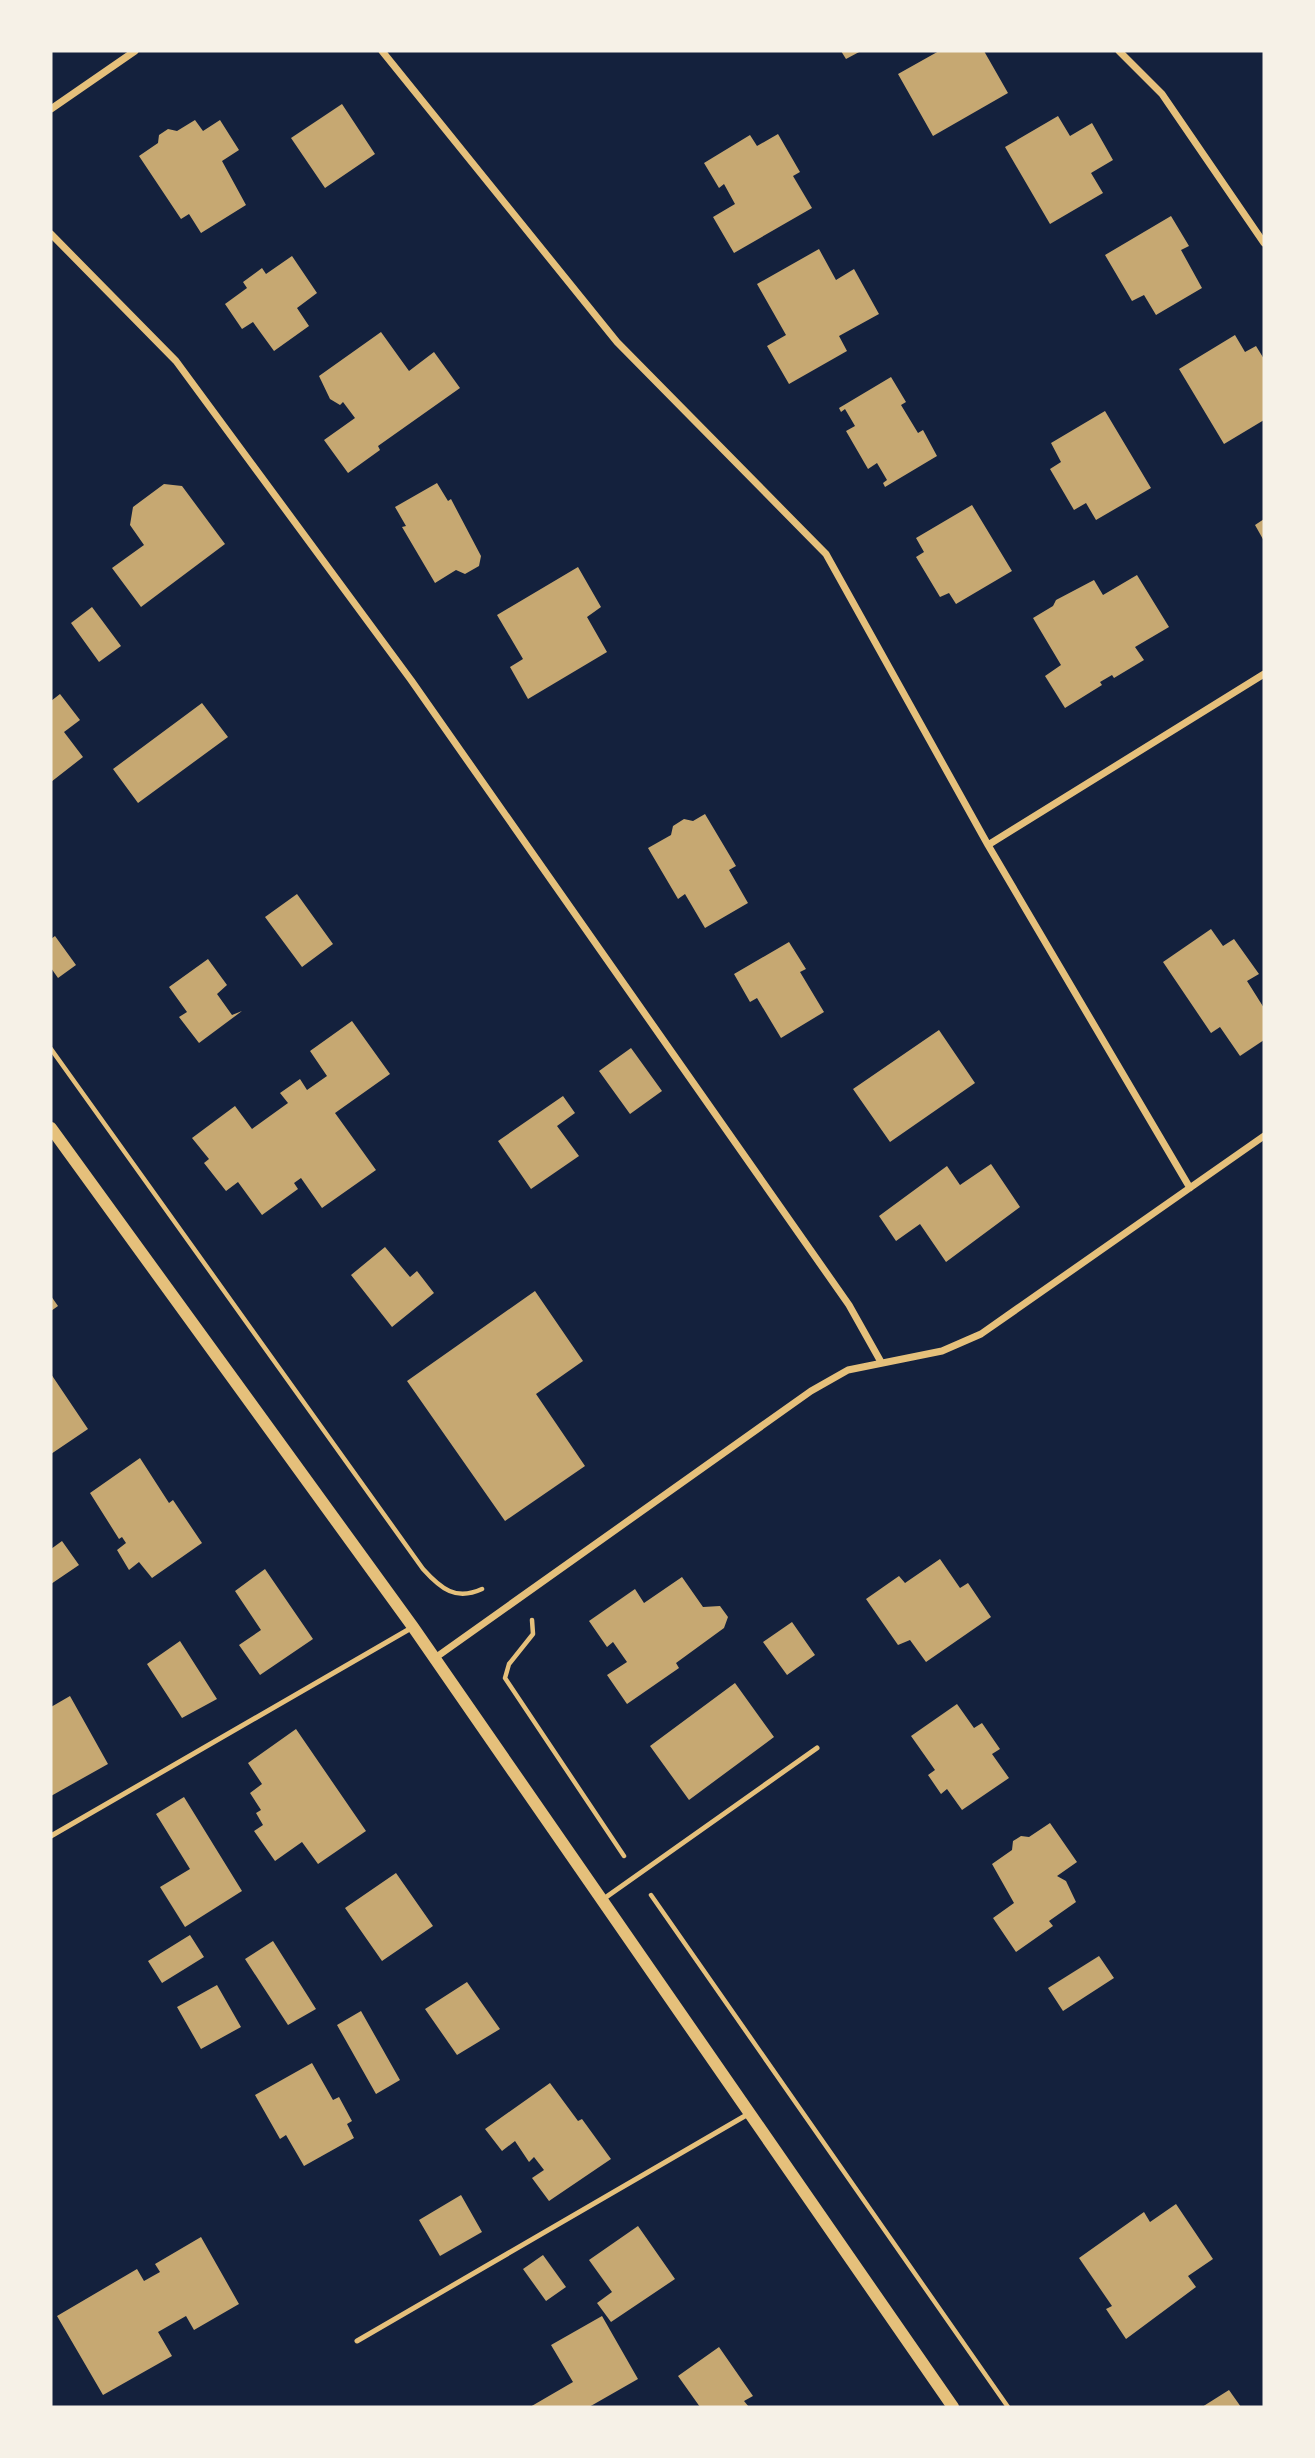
<svg xmlns="http://www.w3.org/2000/svg" width="1315" height="2458" font-family="Signika,sans-serif">
  <style>
    .building { fill: #c6a872 }
    .lines { fill: none; stroke-linecap: round; stroke-linejoin: round }
    .path { stroke: #e5c07b; stroke-width: 4.5 }
    .service { stroke: #e5c07b; stroke-width: 5 }
    .minor { stroke: #e5c07b; stroke-width: 7 }
    .tertiary { stroke: #e5c07b; stroke-width: 12 }
  </style>
  <rect width="100%" height="100%" fill="#14213d"/>
  <path class="building" d="M 841,51 L 861,51 L 846,59 Z
    M 939,51 L 984,51 L 1008,93 L 933,136 L 898,74 Z
    M 342,104 L 375,154 L 325,188 L 291,138 Z
    M 1058,116 L 1070,136 L 1092,123 L 1113,160 L 1091,173 L 1103,193 L 1050,224 L 1005,147 Z
    M 195,120 L 203,131 L 220,120 L 239,150 L 222,161 L 246,205 L 201,233 L 189,214 L 181,219 L 139,156 L 158,143 L 159,135 L 168,129 L 177,131 Z
    M 778,134 L 800,172 L 793,176 L 812,208 L 734,253 L 713,217 L 735,204 L 724,184 L 719,188 L 704,163 L 750,135 L 757,146 Z
    M 1171,216 L 1189,246 L 1181,250 L 1202,288 L 1156,315 L 1144,295 L 1132,301 L 1105,255 Z
    M 819,249 L 836,280 L 854,269 L 879,314 L 839,336 L 847,351 L 789,384 L 767,346 L 786,335 L 757,284 Z
    M 292,256 L 317,293 L 297,308 L 309,326 L 274,351 L 253,322 L 242,329 L 225,304 L 247,288 L 243,282 L 262,268 L 266,274 Z
    M 381,332 L 409,371 L 434,352 L 460,388 L 378,446 L 380,450 L 348,473 L 324,440 L 355,418 L 343,402 L 340,405 L 330,399 L 319,376 Z
    M 1235,335 L 1245,352 L 1256,346 L 1264,359 L 1264,420 L 1224,444 L 1179,369 Z
    M 891,377 L 906,402 L 901,405 L 918,433 L 923,430 L 937,456 L 885,487 L 883,483 L 887,480 L 877,463 L 868,469 L 846,431 L 855,426 L 845,409 L 841,412 L 839,408 Z
    M 1105,411 L 1151,488 L 1096,520 L 1086,503 L 1074,510 L 1050,469 L 1061,462 L 1051,443 Z
    M 437,483 L 448,501 L 451,499 L 481,556 L 479,566 L 465,574 L 456,570 L 435,583 L 402,527 L 406,526 L 395,507 Z
    M 164,484 L 182,486 L 225,544 L 141,607 L 112,568 L 144,545 L 130,525 L 133,507 Z
    M 972,505 L 1012,571 L 956,604 L 949,593 L 940,597 L 916,557 L 924,552 L 916,538 Z
    M 1264,519 L 1264,541 L 1255,525 Z
    M 578,567 L 601,607 L 587,617 L 607,652 L 528,699 L 510,667 L 523,659 L 497,615 Z
    M 1137,575 L 1169,627 L 1135,647 L 1144,660 L 1114,678 L 1112,675 L 1100,682 L 1102,685 L 1065,708 L 1045,676 L 1061,665 L 1033,618 L 1053,606 L 1056,600 L 1094,580 L 1103,595 Z
    M 92,607 L 121,646 L 99,662 L 71,623 Z
    M 60,694 L 80,720 L 64,732 L 83,757 L 51,782 L 51,701 Z
    M 202,703 L 228,737 L 138,803 L 113,769 Z
    M 705,814 L 736,866 L 729,870 L 748,903 L 705,928 L 685,894 L 678,899 L 648,848 L 671,835 L 673,826 L 684,819 L 693,821 Z
    M 297,894 L 333,944 L 302,967 L 265,917 Z
    M 1211,929 L 1223,946 L 1234,939 L 1259,974 L 1247,981 L 1264,1008 L 1264,1040 L 1240,1056 L 1220,1027 L 1211,1033 L 1163,962 Z
    M 55,936 L 76,965 L 58,978 L 51,968 L 51,939 Z
    M 789,942 L 806,969 L 800,972 L 824,1012 L 781,1038 L 757,998 L 750,1002 L 734,974 Z
    M 208,959 L 227,985 L 217,994 L 232,1015 L 242,1011 L 199,1043 L 179,1017 L 187,1012 L 169,987 Z
    M 352,1021 L 390,1074 L 335,1113 L 376,1170 L 322,1208 L 301,1178 L 294,1183 L 298,1189 L 262,1215 L 238,1182 L 226,1191 L 204,1163 L 209,1159 L 192,1138 L 235,1106 L 252,1129 L 288,1103 L 280,1093 L 300,1079 L 307,1090 L 327,1076 L 310,1051 Z
    M 939,1030 L 975,1083 L 890,1142 L 853,1089 Z
    M 631,1048 L 662,1091 L 630,1114 L 599,1071 Z
    M 563,1096 L 575,1113 L 557,1126 L 579,1156 L 531,1189 L 498,1141 Z
    M 991,1164 L 1020,1207 L 946,1262 L 920,1224 L 896,1241 L 879,1216 L 947,1166 L 960,1185 Z
    M 385,1247 L 410,1277 L 417,1271 L 434,1293 L 392,1327 L 351,1275 Z
    M 535,1291 L 583,1361 L 536,1394 L 585,1466 L 505,1521 L 407,1381 Z
    M 51,1296 L 58,1306 L 51,1311 Z
    M 51,1374 L 88,1429 L 51,1454 Z
    M 140,1458 L 169,1503 L 173,1500 L 202,1543 L 152,1578 L 139,1562 L 129,1570 L 117,1550 L 126,1543 L 122,1537 L 119,1539 L 90,1493 Z
    M 62,1541 L 79,1565 L 51,1584 L 51,1549 Z
    M 940,1559 L 960,1588 L 968,1583 L 991,1617 L 926,1662 L 910,1640 L 898,1645 L 866,1599 L 899,1576 L 905,1583 Z
    M 265,1569 L 313,1639 L 260,1675 L 239,1645 L 261,1630 L 235,1591 Z
    M 682,1577 L 703,1607 L 720,1606 L 728,1617 L 724,1628 L 676,1663 L 679,1668 L 627,1704 L 607,1675 L 627,1662 L 613,1642 L 607,1647 L 589,1621 L 635,1589 L 644,1603 Z
    M 792,1622 L 815,1655 L 787,1675 L 763,1642 Z
    M 180,1641 L 217,1699 L 182,1718 L 147,1664 Z
    M 735,1683 L 774,1737 L 689,1800 L 650,1746 Z
    M 70,1696 L 108,1764 L 51,1796 L 51,1707 Z
    M 957,1704 L 974,1728 L 982,1723 L 1000,1749 L 992,1754 L 1009,1778 L 962,1810 L 947,1789 L 941,1794 L 928,1775 L 935,1770 L 911,1736 Z
    M 296,1729 L 366,1831 L 318,1864 L 302,1842 L 275,1861 L 254,1831 L 263,1825 L 256,1813 L 261,1810 L 250,1793 L 262,1784 L 248,1763 Z
    M 184,1797 L 242,1891 L 185,1927 L 160,1887 L 190,1869 L 156,1814 Z
    M 1050,1823 L 1077,1862 L 1057,1876 L 1066,1881 L 1076,1902 L 1049,1921 L 1053,1926 L 1016,1952 L 993,1918 L 1014,1903 L 992,1864 L 1012,1850 L 1013,1841 L 1021,1836 L 1029,1837 Z
    M 396,1873 L 433,1926 L 382,1961 L 345,1908 Z
    M 190,1935 L 204,1957 L 162,1983 L 148,1961 Z
    M 273,1941 L 316,2009 L 288,2025 L 245,1959 Z
    M 1099,1956 L 1114,1978 L 1063,2011 L 1048,1988 Z
    M 467,1982 L 500,2029 L 457,2055 L 425,2009 Z
    M 217,1985 L 241,2027 L 201,2049 L 177,2007 Z
    M 361,2011 L 400,2080 L 376,2094 L 337,2025 Z
    M 312,2063 L 333,2100 L 339,2097 L 352,2121 L 347,2124 L 354,2138 L 304,2166 L 286,2135 L 280,2139 L 255,2095 Z
    M 550,2083 L 578,2121 L 582,2119 L 611,2159 L 549,2201 L 532,2178 L 544,2170 L 534,2157 L 529,2162 L 515,2141 L 502,2151 L 485,2129 Z
    M 461,2195 L 482,2232 L 440,2256 L 419,2220 Z
    M 1176,2204 L 1213,2259 L 1188,2276 L 1196,2287 L 1126,2339 L 1106,2309 L 1112,2306 L 1079,2258 L 1144,2212 L 1150,2222 Z
    M 638,2226 L 675,2279 L 611,2322 L 597,2303 L 612,2292 L 589,2260 Z
    M 201,2237 L 239,2304 L 194,2330 L 186,2316 L 158,2332 L 172,2356 L 103,2395 L 57,2316 L 137,2269 L 144,2281 L 160,2272 L 155,2264 Z
    M 543,2255 L 566,2287 L 546,2301 L 523,2269 Z
    M 602,2316 L 638,2379 L 589,2407 L 530,2407 L 573,2382 L 551,2345 Z
    M 719,2347 L 753,2396 L 744,2401 L 749,2407 L 700,2407 L 678,2376 Z
    M 1229,2390 L 1241,2407 L 1202,2407 Z"/>
  <g class="lines">
    <path class="path" d="M 51,1049 L 423,1569 C 441,1589 456,1601 482,1589
      M 532,1620 L 533,1634 L 509,1664 L 505,1678 L 624,1856
      M 651,1895 L 1008,2407"/>
    <path class="service" d="M 51,1836 L 413,1627
      M 602,1900 L 817,1748
      M 357,2341 L 750,2113"/>
    <path class="minor" d="M 382,51 L 617,342 L 826,554 L 988,845 L 1190,1188
      M 1119,51 L 1162,94 L 1264,243
      M 51,109 L 135,51
      M 51,234 L 176,361 L 411,680 L 849,1305 L 881,1362
      M 988,845 L 1264,674
      M 435,1658 L 811,1391 L 848,1370 L 942,1351 L 981,1334 L 1264,1136"/>
    <path class="tertiary" d="M 51,1128 L 413,1627 L 953,2407"/>
  </g>
  <rect width="1315" height="2458" fill="none" stroke="#f6f1e7" stroke-width="105"/>
</svg>
